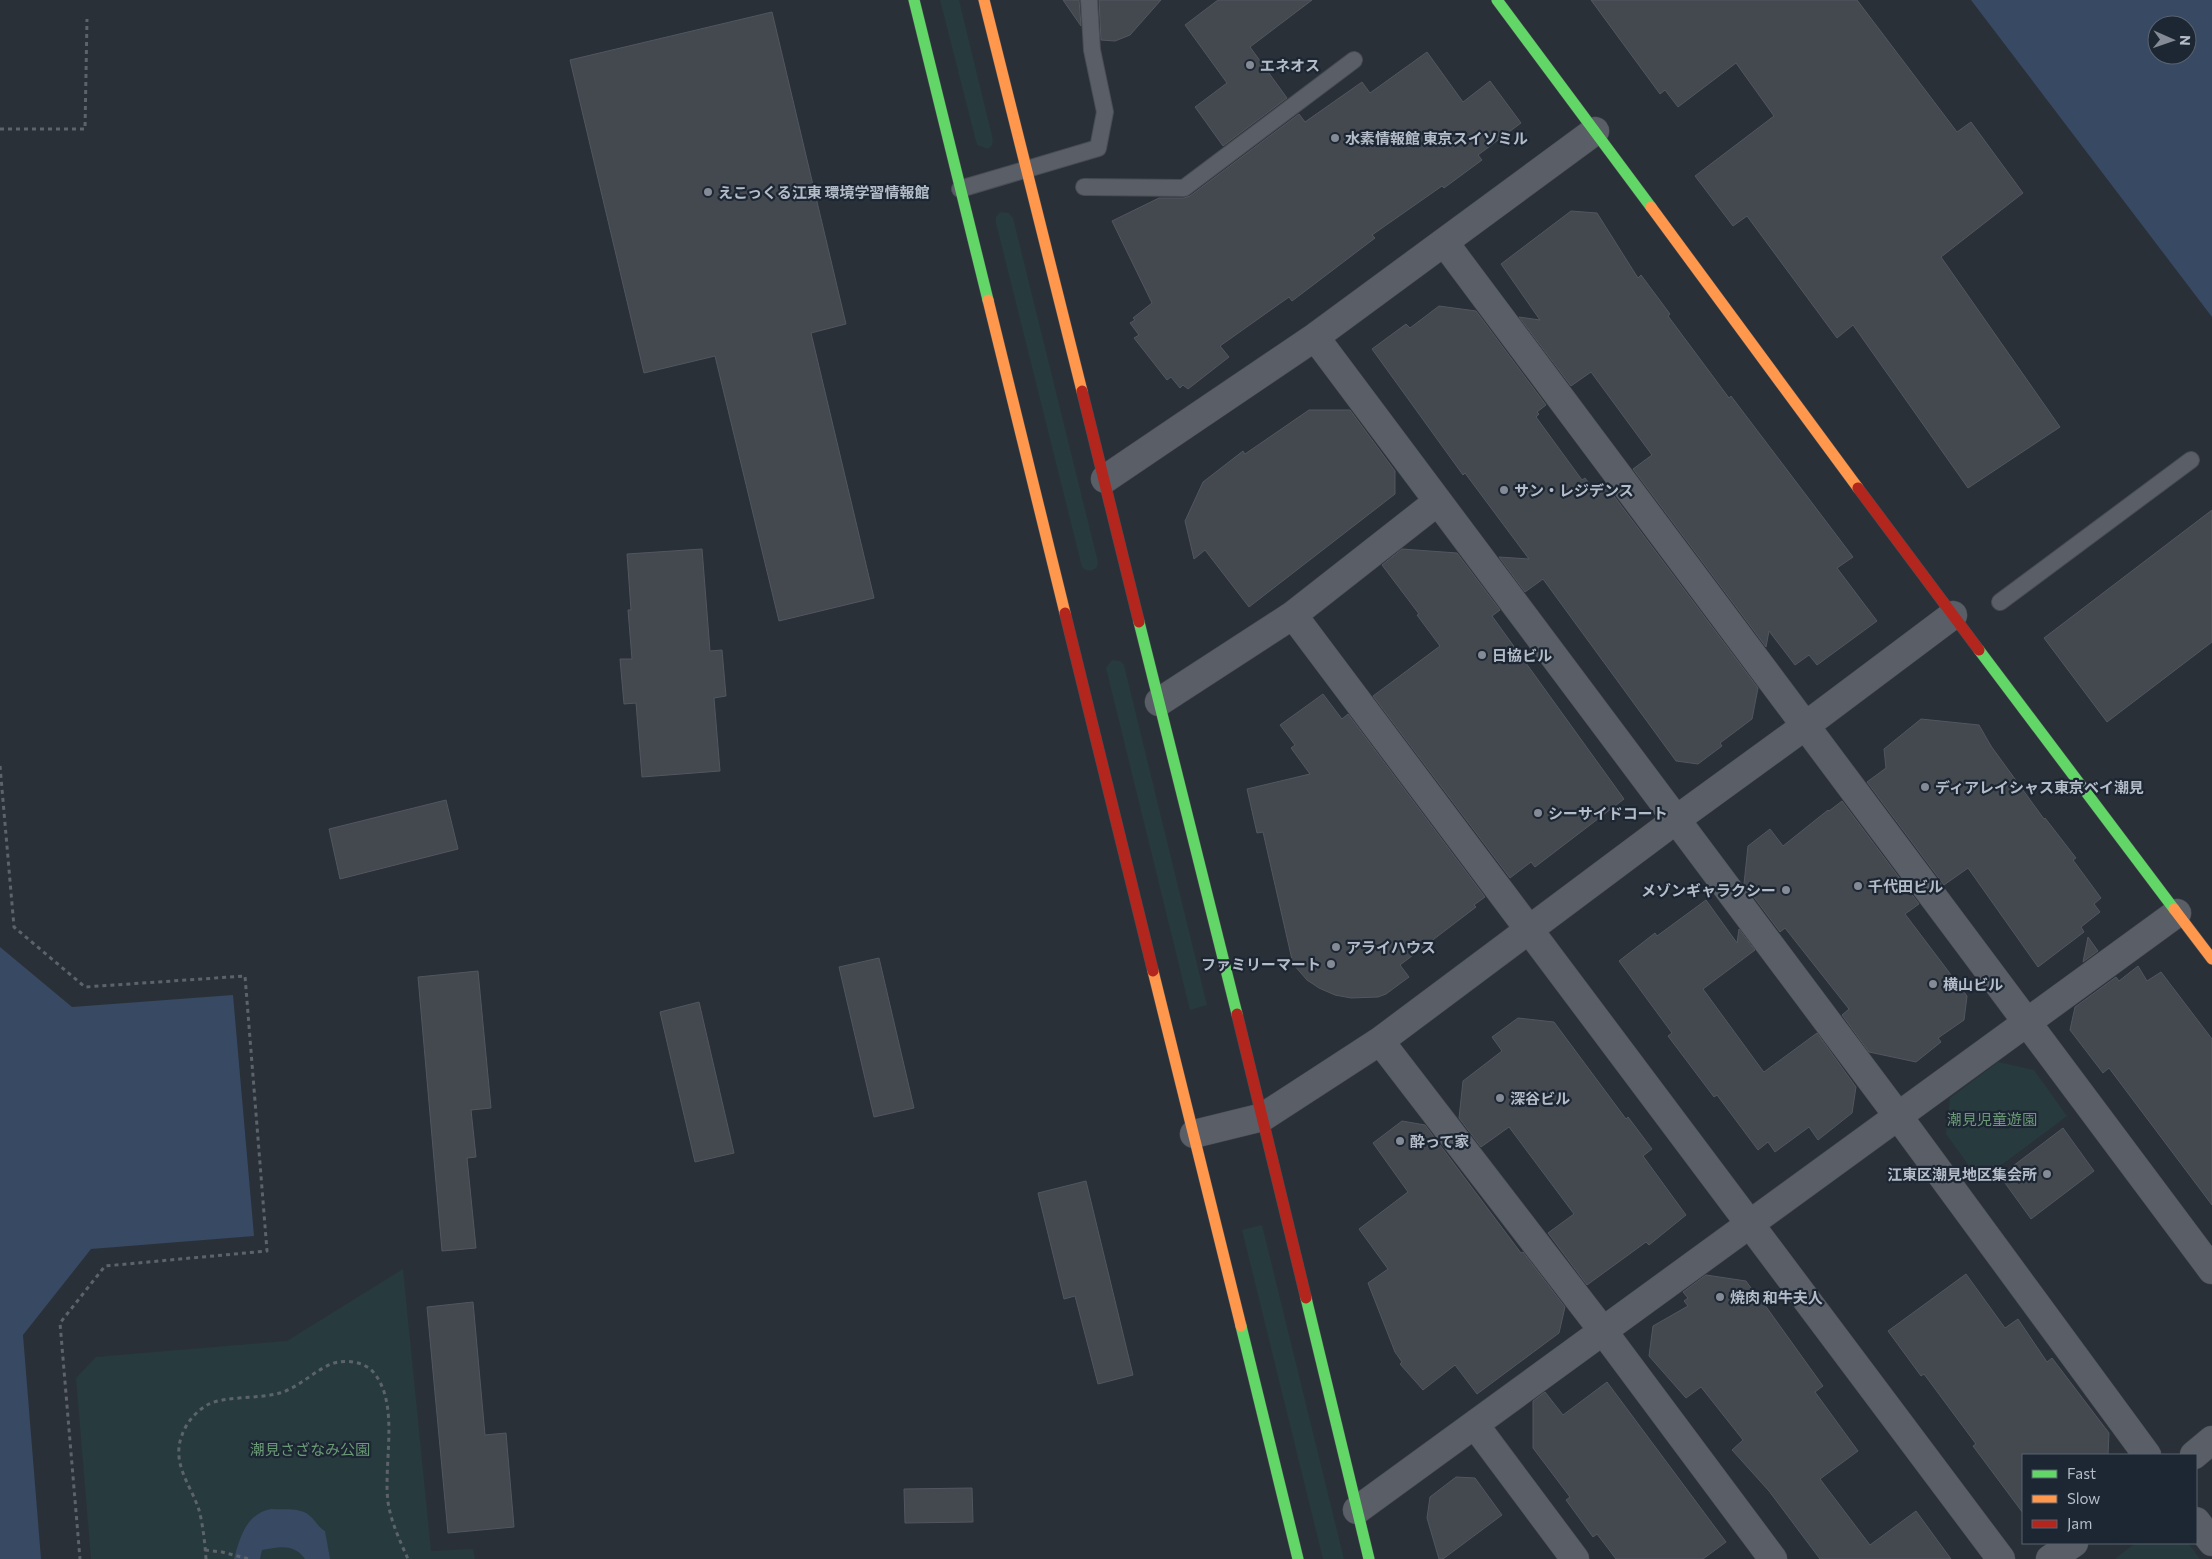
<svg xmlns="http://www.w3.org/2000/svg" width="2212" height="1559" font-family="Commissioner,'Noto Sans JP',sans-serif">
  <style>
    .green { fill: #273a3e }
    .water { fill: #384963; fill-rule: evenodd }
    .building { fill: #444950; stroke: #52575f }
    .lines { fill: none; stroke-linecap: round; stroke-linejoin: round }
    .lane-casing { stroke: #484c53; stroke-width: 18 }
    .street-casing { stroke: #484c53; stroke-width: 29 }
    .fast-casing { stroke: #484c53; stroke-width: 12 }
    .slow-casing { stroke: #484c53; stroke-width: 12 }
    .jam-casing { stroke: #484c53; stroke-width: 12 }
    .path { stroke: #5d636a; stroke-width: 3; stroke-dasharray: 4 4; stroke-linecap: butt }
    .lane { stroke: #5a5e66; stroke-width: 16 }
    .street { stroke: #5a5e66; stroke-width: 28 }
    .fast { stroke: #63d668; stroke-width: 11 }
    .slow { stroke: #ff974d; stroke-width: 11 }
    .jam { stroke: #b3261e; stroke-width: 11 }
    .poi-dot { fill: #848b96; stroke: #1d2633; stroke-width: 2 }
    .labels { text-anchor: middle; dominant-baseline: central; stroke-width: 4.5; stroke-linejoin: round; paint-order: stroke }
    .poi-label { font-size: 15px; font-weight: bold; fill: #b4bcc9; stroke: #1d2633; text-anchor: start }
    .park-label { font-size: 15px; fill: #6b9a76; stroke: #1d2633 }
  </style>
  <rect width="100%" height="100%" fill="#2a3038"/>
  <path class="green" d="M 940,0 L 959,0 L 993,140 L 992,145 L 988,149 L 977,145 Z
    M 1000,212 L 1009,213 L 1013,218 L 1098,562 L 1097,567 C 1092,572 1087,572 1082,567 L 996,223 L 996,217 Z
    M 1112,660 L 1120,661 L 1124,665 L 1207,1005 L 1190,1010 L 1107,672 L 1106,668 Z
    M 1998,1062 L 2034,1070 L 2067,1116 L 1980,1181 L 1946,1134 L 1950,1098 Z
    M 1262,1225 L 1344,1559 L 1323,1559 L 1242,1230 Z
    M 403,1269 L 431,1551 L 473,1549 L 475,1559 L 91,1559 L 76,1378 L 96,1357 L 287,1341 Z
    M 2135,1543 L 2188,1543 L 2200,1559 L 2115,1559 Z"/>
  <path class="water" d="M 1971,0 L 2212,0 L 2212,317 ZM 2157,25 L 2187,25 L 2187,55 L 2157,55 Z
    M 0,947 L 72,1007 L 233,995 L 254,1236 L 91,1249 L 23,1335 L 41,1559 L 0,1559 Z
    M 271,1509 C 283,1510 301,1507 310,1516 C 316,1521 318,1527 325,1531 L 330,1559 L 305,1559 C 294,1543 278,1547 262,1550 L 260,1559 L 234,1559 C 240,1537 246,1514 271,1509 Z"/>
  <path class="building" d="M 1063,0 L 1079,0 L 1081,26 Z
    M 1099,0 L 1161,0 L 1130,35 L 1115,41 L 1101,40 Z
    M 1218,0 L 1312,0 L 1250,47 L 1287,98 L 1223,146 L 1195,107 L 1227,83 L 1185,25 Z
    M 1591,0 L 1857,0 L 1957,132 L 1971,122 L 2023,193 L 1941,257 L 2060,427 L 1968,488 L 1853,325 L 1837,338 L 1747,216 L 1733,226 L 1695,176 L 1774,116 L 1736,63 L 1678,107 L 1665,90 L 1660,94 Z
    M 772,12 L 846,324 L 811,333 L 874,598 L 779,621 L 715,356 L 644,373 L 570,60 Z
    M 1427,52 L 1463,102 L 1490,81 L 1521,123 L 1478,155 L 1482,160 L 1444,188 L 1442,186 L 1372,235 L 1375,238 L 1292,301 L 1289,297 L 1220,346 L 1229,357 L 1188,389 L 1183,385 L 1180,388 L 1171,377 L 1167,380 L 1134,338 L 1139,335 L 1130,323 L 1135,320 L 1133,318 L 1152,303 L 1112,221 L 1159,198 L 1184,198 L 1190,196 L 1299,114 L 1305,122 L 1362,82 L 1370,93 Z
    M 1571,211 L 1597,213 L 1638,278 L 1641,275 L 1670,314 L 1668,316 L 1729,398 L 1731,396 L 1853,557 L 1837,568 L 1877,621 L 1817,665 L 1809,655 L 1795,665 L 1769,631 L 1766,647 L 1633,469 L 1652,455 L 1591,372 L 1571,386 L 1519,317 L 1540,320 L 1501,264 Z
    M 1439,306 L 1476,311 L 1546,405 L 1537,412 L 1539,414 L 1536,417 L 1582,480 L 1585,478 L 1598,495 L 1608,488 L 1758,688 L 1752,719 L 1720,743 L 1722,746 L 1698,764 L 1676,761 L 1543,579 L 1525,592 L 1499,557 L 1529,559 L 1465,473 L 1463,475 L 1372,349 L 1406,324 L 1410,328 Z
    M 1309,410 L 1350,410 L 1395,471 L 1395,494 L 1249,607 L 1205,550 L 1194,559 L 1185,521 L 1203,482 L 1243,451 L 1245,454 Z
    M 2212,510 L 2212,642 L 2107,722 L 2044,638 Z
    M 702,549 L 710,651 L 722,650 L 726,696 L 714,698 L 720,771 L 642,777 L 636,703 L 624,704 L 620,659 L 632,659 L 628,610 L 631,610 L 627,554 Z
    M 1402,549 L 1457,553 L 1500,610 L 1492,616 L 1624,799 L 1535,867 L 1531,862 L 1510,878 L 1373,696 L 1440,646 L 1417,615 L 1419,614 L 1382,565 Z
    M 1323,694 L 1342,719 L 1348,714 L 1485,897 L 1474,905 L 1476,907 L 1400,965 L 1409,977 L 1386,994 L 1378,997 L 1351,998 L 1335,995 L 1319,988 L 1307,980 L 1293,964 L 1263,832 L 1257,833 L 1247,789 L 1310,774 L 1291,748 L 1295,745 L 1280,725 Z
    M 1921,719 L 1979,725 L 1991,746 L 2044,819 L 2045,818 L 2076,858 L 2073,860 L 2101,898 L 2094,904 L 2100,912 L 2081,927 L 2084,932 L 2038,967 L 1968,868 L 1944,885 L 1867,782 L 1886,768 L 1884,749 Z
    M 446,800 L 458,849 L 340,879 L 329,829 Z
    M 1842,801 L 1919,904 L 1905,914 L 1967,996 L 1964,1020 L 1938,1038 L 1941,1042 L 1916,1062 L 1869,1052 L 1842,1015 L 1849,1009 L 1785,928 L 1780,932 L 1744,884 L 1748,846 L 1770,829 L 1783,846 L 1828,810 L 1829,811 Z
    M 1706,900 L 1737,943 L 1739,929 L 1755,950 L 1703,989 L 1763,1071 L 1764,1072 L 1817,1033 L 1856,1087 L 1852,1113 L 1818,1140 L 1809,1127 L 1775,1152 L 1768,1142 L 1758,1150 L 1717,1095 L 1714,1097 L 1668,1036 L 1672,1033 L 1619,961 L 1655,933 L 1657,936 Z
    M 2088,937 L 2098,951 L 2083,962 Z
    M 879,958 L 914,1108 L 874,1117 L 839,967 Z
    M 2138,966 L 2147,981 L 2161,972 L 2212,1039 L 2212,1205 L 2109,1068 L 2103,1073 L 2070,1030 L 2075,1007 L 2116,977 L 2119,981 Z
    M 478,971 L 491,1108 L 471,1110 L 476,1157 L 467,1158 L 476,1248 L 442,1251 L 418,977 Z
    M 699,1002 L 734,1153 L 695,1162 L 660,1012 Z
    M 1518,1018 L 1554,1022 L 1626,1119 L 1628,1117 L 1652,1149 L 1643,1156 L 1686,1215 L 1649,1245 L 1646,1242 L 1587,1285 L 1548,1233 L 1574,1214 L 1509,1127 L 1481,1147 L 1459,1118 L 1463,1081 L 1502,1051 L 1492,1037 Z
    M 1402,1121 L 1425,1125 L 1521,1253 L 1523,1252 L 1565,1307 L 1559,1333 L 1477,1394 L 1455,1365 L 1423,1390 L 1400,1364 L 1402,1362 L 1395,1352 L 1368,1283 L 1388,1269 L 1359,1229 L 1408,1192 L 1373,1143 Z
    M 2063,1128 L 2094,1171 L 2031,1219 L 2000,1176 Z
    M 1086,1181 L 1133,1375 L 1098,1384 L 1075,1296 L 1064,1299 L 1038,1193 Z
    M 1966,1274 L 2005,1328 L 2018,1319 L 2047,1362 L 2052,1358 L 2109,1433 L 2108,1455 L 2023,1455 L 2023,1513 L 1973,1446 L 1976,1444 L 1924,1374 L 1921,1376 L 1888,1331 Z
    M 1706,1275 L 1746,1281 L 1761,1302 L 1762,1301 L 1823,1386 L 1815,1392 L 1858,1451 L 1820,1479 L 1870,1545 L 1916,1511 L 1951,1559 L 1820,1559 L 1769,1491 L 1732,1450 L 1743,1440 L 1701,1387 L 1686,1398 L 1649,1356 L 1653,1326 L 1688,1306 L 1684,1301 L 1688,1298 L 1683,1292 Z
    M 473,1302 L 485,1435 L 506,1433 L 514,1527 L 448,1533 L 427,1307 Z
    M 1607,1382 L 1726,1542 L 1703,1559 L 1616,1559 L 1597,1534 L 1593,1537 L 1566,1500 L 1570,1497 L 1533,1448 L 1533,1401 L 1545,1392 L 1563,1415 Z
    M 1456,1477 L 1475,1478 L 1502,1515 L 1443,1559 L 1439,1559 L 1427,1518 L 1430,1497 Z
    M 972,1488 L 973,1522 L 905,1523 L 904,1489 Z"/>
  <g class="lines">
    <defs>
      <path id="lane" d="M 1084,187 L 1184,188 L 1354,60
        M 960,189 L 1098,148 L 1105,112 L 1092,50 L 1089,0
        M 2000,602 L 2191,460"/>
      <path id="street" d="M 1444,242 L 2212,1270
        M 1315,337 L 1898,1116 L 2147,1455
        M 1105,479 L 1315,337 L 1595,131
        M 1293,615 L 2001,1559
        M 1159,702 L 1293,615 L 1437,502
        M 1380,1041 L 1603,1331 L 1773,1559
        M 1194,1134 L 1263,1117 L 1380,1041 L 1677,819 L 1805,726 L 1953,615
        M 1475,1425 L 1575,1559
        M 2194,1455 L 2212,1440
        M 1357,1510 L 2177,913
        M 2196,1521 L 2212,1542
        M 2050,1559 L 2074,1543"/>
      <path id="fast" d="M 914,0 L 988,300
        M 1497,0 L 1651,207
        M 1139,622 L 1237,1014
        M 1979,650 L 2174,909
        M 1306,1298 L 1369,1559
        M 1241,1326 L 1298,1559"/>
      <path id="slow" d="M 984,0 L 1082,391
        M 1651,207 L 1858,488
        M 988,300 L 1065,613
        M 2174,909 L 2212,959
        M 1153,971 L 1241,1326"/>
      <path id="jam" d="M 1082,391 L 1139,622
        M 1858,488 L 1979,650
        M 1065,613 L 1153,971
        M 1237,1014 L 1306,1298"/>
    </defs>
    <use href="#lane" class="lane-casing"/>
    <use href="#street" class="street-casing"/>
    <use href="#fast" class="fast-casing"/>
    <use href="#slow" class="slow-casing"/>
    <use href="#jam" class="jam-casing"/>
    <path class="path" d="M 0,129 L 85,129 L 87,19
      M 0,766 L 14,927 L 85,987 L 245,976 L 267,1251 L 105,1266 L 60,1323 L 80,1559
      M 205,1550 L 222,1552 L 249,1559
      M 206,1559 C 205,1544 203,1525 199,1510 C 191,1485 171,1464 182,1435 C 186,1423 197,1410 209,1404 C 226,1396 259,1399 280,1393 C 301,1387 321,1364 339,1362 C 351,1360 366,1363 374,1373 C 400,1405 383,1463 388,1502 C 391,1522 400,1541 408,1559"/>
    <use href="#lane" class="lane"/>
    <use href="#street" class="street"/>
    <use href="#fast" class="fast"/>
    <use href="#slow" class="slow"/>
    <use href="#jam" class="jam"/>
  </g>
  <g class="poi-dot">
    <circle cx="1250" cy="65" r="5"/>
    <circle cx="1335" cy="138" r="5"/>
    <circle cx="708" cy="192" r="5"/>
    <circle cx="1504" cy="490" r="5"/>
    <circle cx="1482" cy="655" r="5"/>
    <circle cx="1925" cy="787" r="5"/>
    <circle cx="1538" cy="813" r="5"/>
    <circle cx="1858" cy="886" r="5"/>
    <circle cx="1786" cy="890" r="5"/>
    <circle cx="1336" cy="947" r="5"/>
    <circle cx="1331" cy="964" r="5"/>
    <circle cx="1933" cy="984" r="5"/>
    <circle cx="1500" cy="1098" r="5"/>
    <circle cx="1400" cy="1141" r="5"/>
    <circle cx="2047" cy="1174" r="5"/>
    <circle cx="1720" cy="1297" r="5"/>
  </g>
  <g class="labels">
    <g class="poi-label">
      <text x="1260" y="65">エネオス</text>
      <text x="1345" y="138">水素情報館 東京スイソミル</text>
      <text x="718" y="192">えこっくる江東 環境学習情報館</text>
      <text x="1514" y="490">サン・レジデンス</text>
      <text x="1492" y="655">日協ビル</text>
      <text x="1935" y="787">ディアレイシャス東京ベイ潮見</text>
      <text x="1548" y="813">シーサイドコート</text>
      <text x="1868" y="886">千代田ビル</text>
      <text x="1776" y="890" text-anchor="end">メゾンギャラクシー</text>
      <text x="1346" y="947">アライハウス</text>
      <text x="1321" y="964" text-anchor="end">ファミリーマート</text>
      <text x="1943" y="984">横山ビル</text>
      <text x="1510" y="1098">深谷ビル</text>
      <text x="1410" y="1141">酔って家</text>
      <text x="2037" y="1174" text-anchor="end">江東区潮見地区集会所</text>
      <text x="1730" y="1297">焼肉 和牛夫人</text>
    </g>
    <g class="park-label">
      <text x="1992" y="1119">潮見児童遊園</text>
      <text x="310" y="1449">潮見さざなみ公園</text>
    </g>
  </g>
  <rect x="2022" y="1454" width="175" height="90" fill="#1d2633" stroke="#59626f"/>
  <rect x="2032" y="1470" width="25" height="8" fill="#63d668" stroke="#59626f"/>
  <text x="2067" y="1479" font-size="15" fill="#b4bcc9">Fast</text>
  <rect x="2032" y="1495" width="25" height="8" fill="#ff974d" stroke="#59626f"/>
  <text x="2067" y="1504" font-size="15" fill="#b4bcc9">Slow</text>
  <rect x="2032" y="1520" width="25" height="8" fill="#b3261e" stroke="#59626f"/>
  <text x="2067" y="1529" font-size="15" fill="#b4bcc9">Jam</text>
  <g transform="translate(2172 40) rotate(92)"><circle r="24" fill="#1d2633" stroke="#59626f"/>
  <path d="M0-4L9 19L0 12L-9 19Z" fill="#848b96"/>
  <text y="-8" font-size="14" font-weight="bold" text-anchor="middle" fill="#b4bcc9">N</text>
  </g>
</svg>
